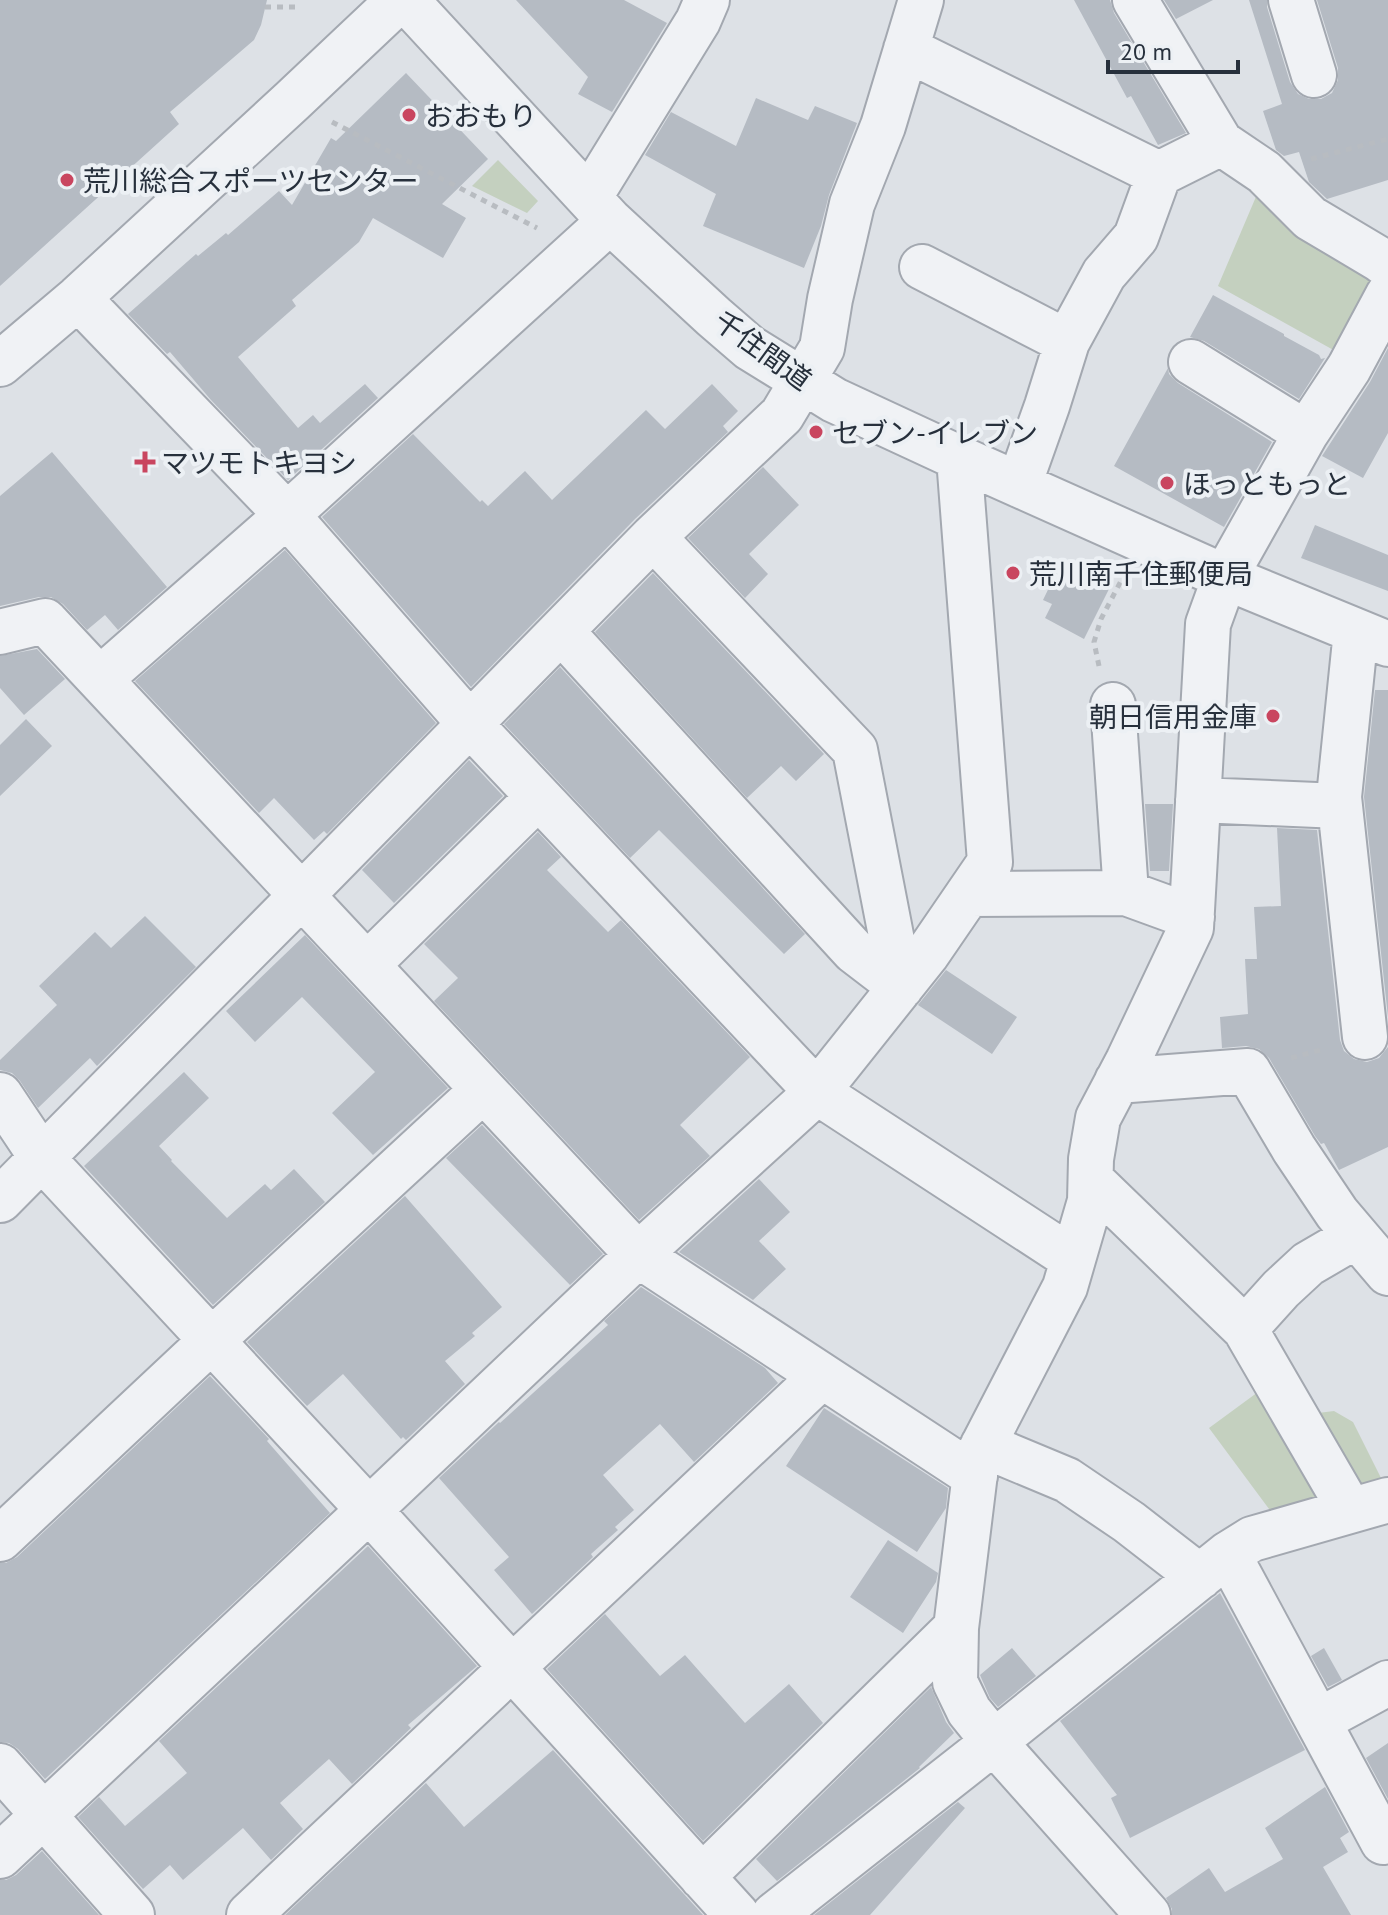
<svg xmlns="http://www.w3.org/2000/svg" width="1388" height="1915" font-family="'PT Sans','Noto Sans JP',sans-serif">
  <style>
    .green { fill: #c4d0bf }
    .building { fill: #b5bbc3 }
    .lines { fill: none; stroke-linecap: round; stroke-linejoin: round }
    .minor-casing { stroke: #a3a8b0; stroke-width: 48 }
    .path { stroke: #b8bcc1; stroke-width: 5; stroke-dasharray: 6 6; stroke-linecap: butt }
    .minor { stroke: #f0f2f5; stroke-width: 44 }
    .poi-dot { fill: #c9455f; stroke: #ecf0f4; stroke-width: 3 }
    .labels { text-anchor: middle; dominant-baseline: central; stroke-width: 8; stroke-linejoin: round; paint-order: stroke }
    .poi-label { font-size: 28px; fill: #27303c; stroke: #ecf0f4; text-anchor: start }
    .street-label { font-size: 28px; fill: #27303c; stroke: #ecf0f4 }
  </style>
  <rect width="100%" height="100%" fill="#dde1e6"/>
  <path class="green" d="M 498,160 L 538,201 L 527,213 L 472,186 Z
    M 1258,192 L 1377,270 L 1337,352 L 1218,286 Z
    M 1277,1378 L 1310,1414 L 1334,1411 L 1353,1422 L 1385,1486 L 1275,1517 L 1209,1428 Z"/>
  <path class="building" d="M 0,0 L 267,0 L 261,25 L 254,40 L 170,112 L 179,124 L 0,286 Z
    M 516,0 L 624,0 L 667,23 L 612,112 L 578,94 L 588,77 Z
    M 1074,0 L 1110,0 L 1114,13 L 1186,133 L 1158,145 L 1131,96 L 1127,98 Z
    M 1164,0 L 1213,0 L 1176,19 Z
    M 1249,0 L 1267,0 L 1267,7 L 1290,82 L 1298,94 L 1309,99 L 1321,99 L 1332,93 L 1338,80 L 1338,68 L 1317,0 L 1388,0 L 1388,180 L 1327,199 L 1309,182 L 1299,152 L 1284,156 L 1276,150 L 1263,111 L 1282,104 Z
    M 406,73 L 488,159 L 442,204 L 466,218 L 443,258 L 373,218 L 359,242 L 292,300 L 296,306 L 238,357 L 298,428 L 313,415 L 320,423 L 365,384 L 378,398 L 288,480 L 211,400 L 170,352 L 167,354 L 128,314 L 196,254 L 198,256 L 226,233 L 228,235 L 279,191 L 292,205 L 331,138 L 336,141 Z
    M 756,98 L 808,120 L 815,106 L 857,123 L 829,195 L 821,226 L 804,268 L 703,226 L 716,194 L 645,155 L 671,112 L 736,146 Z
    M 1213,295 L 1284,334 L 1284,336 L 1319,355 L 1321,359 L 1325,358 L 1299,399 L 1204,341 L 1190,337 Z
    M 1388,348 L 1388,433 L 1363,478 L 1322,456 L 1370,382 Z
    M 1168,368 L 1169,374 L 1178,383 L 1272,442 L 1224,527 L 1114,466 Z
    M 712,384 L 738,411 L 723,426 L 728,432 L 635,519 L 471,687 L 322,517 L 413,434 L 480,502 L 482,500 L 488,506 L 525,471 L 552,500 L 646,410 L 665,429 Z
    M 52,452 L 167,587 L 118,630 L 105,615 L 87,630 L 63,604 L 51,597 L 39,597 L 0,606 L 0,496 Z
    M 763,467 L 799,505 L 749,554 L 768,574 L 745,598 L 688,538 Z
    M 1315,525 L 1388,555 L 1388,591 L 1301,558 Z
    M 285,550 L 436,723 L 327,834 L 324,831 L 314,840 L 274,798 L 259,813 L 135,681 Z
    M 1060,565 L 1109,589 L 1084,639 L 1045,618 L 1052,604 L 1043,600 Z
    M 653,573 L 824,754 L 796,781 L 781,766 L 747,798 L 595,632 Z
    M 37,649 L 65,679 L 24,715 L 0,688 L 0,656 Z
    M 560,667 L 805,934 L 784,954 L 659,830 L 630,858 L 504,724 Z
    M 1375,690 L 1388,690 L 1388,1017 L 1364,797 Z
    M 26,719 L 52,746 L 0,796 L 0,745 Z
    M 469,760 L 503,796 L 394,903 L 362,870 Z
    M 1145,804 L 1173,804 L 1169,871 L 1150,871 Z
    M 1277,828 L 1317,830 L 1340,1040 L 1344,1051 L 1354,1059 L 1367,1062 L 1379,1058 L 1388,1047 L 1388,1147 L 1339,1170 L 1324,1143 L 1321,1144 L 1315,1136 L 1269,1058 L 1259,1049 L 1246,1046 L 1222,1048 L 1220,1017 L 1248,1014 L 1245,959 L 1257,959 L 1254,907 L 1281,906 Z
    M 538,832 L 561,857 L 547,870 L 608,932 L 621,920 L 750,1057 L 680,1125 L 710,1156 L 639,1220 L 434,1001 L 458,978 L 424,944 Z
    M 145,916 L 196,967 L 97,1066 L 90,1058 L 38,1108 L 20,1081 L 12,1073 L 0,1070 L 0,1060 L 57,1005 L 39,986 L 95,932 L 111,948 Z
    M 305,935 L 448,1088 L 373,1155 L 332,1113 L 375,1072 L 302,997 L 255,1042 L 226,1011 Z
    M 946,970 L 1017,1017 L 992,1054 L 918,1005 Z
    M 184,1072 L 209,1098 L 159,1146 L 172,1160 L 171,1161 L 227,1218 L 265,1184 L 271,1190 L 294,1169 L 325,1202 L 213,1305 L 84,1166 Z
    M 482,1125 L 603,1254 L 570,1285 L 446,1158 Z
    M 759,1179 L 790,1212 L 759,1241 L 786,1269 L 753,1300 L 679,1252 Z
    M 405,1196 L 502,1307 L 472,1333 L 475,1336 L 445,1361 L 465,1384 L 406,1440 L 403,1437 L 401,1439 L 343,1374 L 307,1406 L 247,1342 Z
    M 641,1287 L 765,1368 L 778,1383 L 694,1462 L 660,1424 L 603,1475 L 634,1510 L 615,1527 L 618,1530 L 591,1554 L 593,1557 L 532,1614 L 494,1570 L 509,1557 L 439,1478 L 499,1422 L 500,1423 L 608,1325 L 604,1321 Z
    M 210,1376 L 269,1439 L 267,1441 L 330,1513 L 45,1779 L 18,1749 L 9,1743 L 0,1742 L 0,1563 L 6,1563 L 17,1557 Z
    M 824,1408 L 948,1488 L 946,1508 L 917,1552 L 786,1466 Z
    M 888,1540 L 938,1573 L 936,1582 L 903,1633 L 850,1597 Z
    M 368,1546 L 477,1666 L 408,1725 L 411,1728 L 352,1784 L 329,1759 L 280,1803 L 303,1829 L 271,1860 L 243,1828 L 183,1880 L 170,1865 L 143,1889 L 78,1817 L 99,1797 L 125,1826 L 187,1773 L 159,1741 Z
    M 1220,1593 L 1305,1750 L 1130,1838 L 1111,1798 L 1117,1795 L 1060,1721 Z
    M 605,1614 L 660,1676 L 685,1655 L 745,1723 L 789,1684 L 823,1723 L 703,1841 L 547,1669 Z
    M 1012,1648 L 1036,1676 L 998,1707 L 990,1698 L 980,1675 Z
    M 1324,1648 L 1342,1680 L 1328,1687 L 1311,1656 Z
    M 931,1687 L 946,1722 L 954,1733 L 919,1767 L 920,1768 L 777,1881 L 756,1859 Z
    M 1388,1743 L 1388,1799 L 1366,1758 Z
    M 553,1750 L 703,1915 L 285,1915 L 426,1783 L 464,1827 Z
    M 1325,1787 L 1349,1832 L 1340,1838 L 1348,1852 L 1323,1867 L 1351,1915 L 1172,1915 L 1172,1909 L 1166,1898 L 1209,1868 L 1225,1892 L 1283,1859 L 1265,1828 Z
    M 958,1802 L 965,1808 L 870,1915 L 814,1915 Z
    M 42,1851 L 99,1915 L 0,1915 L 0,1880 L 6,1880 L 16,1875 Z"/>
  <g class="lines">
    <defs>
      <path id="minor" d="M 406,0 L 610,221 L 714,317 L 750,348 L 834,400 L 959,458 L 1225,577 L 1388,644
        M 1135,0 L 1221,143 L 1264,172 L 1310,218 L 1379,259 L 1388,266
        M 1291,0 L 1314,75
        M 906,49 L 1159,174 L 1221,143
        M 589,198 L 698,21 L 707,0
        M 922,267 L 1067,342
        M 78,298 L 287,515 L 470,724 L 817,1092 L 1073,1259
        M 1191,362 L 1306,433
        M 0,364 L 78,298 L 292,101 L 399,0
        M 1019,485 L 1047,406 L 1067,342 L 1104,274 L 1136,237 L 1159,174
        M 653,537 L 855,750 L 901,987
        M 561,631 L 854,951 L 901,987
        M 1356,631 L 1339,797 L 1365,1037
        M 0,632 L 45,621 L 638,1255 L 975,1476
        M 100,679 L 287,515 L 610,221
        M 1113,705 L 1126,893
        M 1198,800 L 1340,806
        M 968,894 L 1126,893 L 1192,917
        M 367,965 L 538,797
        M 1117,1081 L 1248,1071 L 1294,1149 L 1337,1213 L 1388,1273
        M 0,1095 L 42,1158 L 369,1510 L 737,1915
        M 1091,1180 L 1245,1329 L 1350,1510
        M 0,1200 L 301,896 L 653,537 L 782,415 L 822,348 L 830,299 L 852,204 L 883,126 L 921,0
        M 1245,1329 L 1281,1289 L 1308,1264 L 1356,1236
        M 983,1445 L 1067,1480 L 1129,1522 L 1200,1577
        M 0,1539 L 211,1341 L 483,1090
        M 1228,1554 L 1383,1842 L 1388,1839
        M 1318,1721 L 1388,1683
        M 0,1766 L 132,1915
        M 0,1856 L 369,1510 L 638,1255 L 817,1092 L 927,954 L 990,862 L 959,458
        M 702,1877 L 956,1628
        M 249,1915 L 822,1376
        M 774,1915 L 994,1742 L 1228,1554 L 1252,1539 L 1388,1500
        M 1148,1915 L 994,1742 L 969,1711 L 955,1682 L 956,1628 L 977,1457 L 1065,1287 L 1090,1201 L 1091,1159 L 1098,1118 L 1128,1061 L 1191,928 L 1208,624 L 1225,577 L 1306,433 L 1349,368 L 1388,295"/>
    </defs>
    <use href="#minor" class="minor-casing"/>
    <path class="path" d="M 265,7 L 300,7
      M 332,122 L 537,228
      M 1311,159 L 1388,139
      M 1099,666 L 1094,642 L 1101,619 L 1122,579
      M 1291,1058 L 1324,1049"/>
    <use href="#minor" class="minor"/>
  </g>
  <g class="poi-dot">
    <circle cx="409" cy="115" r="8"/>
    <circle cx="67" cy="180" r="8"/>
    <circle cx="816" cy="432" r="8"/>
    <path d="M141 450h8v8h8v8h-8v8h-8v-8h-8v-8h8z"/>
    <circle cx="1167" cy="483" r="8"/>
    <circle cx="1013" cy="573" r="8"/>
    <circle cx="1273" cy="716" r="8"/>
  </g>
  <g class="labels">
    <g class="poi-label">
      <text x="425" y="115">おおもり</text>
      <text x="83" y="180">荒川総合スポーツセンター</text>
      <text x="832" y="432">セブン-イレブン</text>
      <text x="161" y="462">マツモトキヨシ</text>
      <text x="1183" y="483">ほっともっと</text>
      <text x="1029" y="573">荒川南千住郵便局</text>
      <text x="1257" y="716" text-anchor="end">朝日信用金庫</text>
    </g>
    <g class="street-label">
      <text transform="translate(763 350) rotate(36)">千住間道</text>
    </g>
  </g>
  <path d="M1108 60v12h130v-12" fill="none" stroke="#27303c" stroke-width="4"/>
  <text x="1120" y="60" font-size="24" fill="#27303c" stroke="#ecf0f4" stroke-width="6" paint-order="stroke">20 m</text>
</svg>
